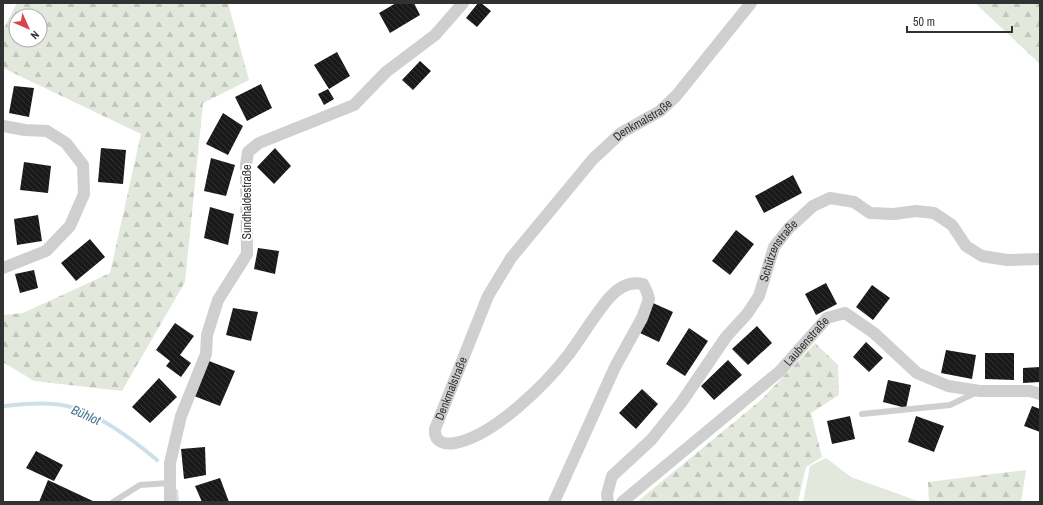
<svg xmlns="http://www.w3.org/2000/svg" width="1043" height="505" font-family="'Archivo Narrow',sans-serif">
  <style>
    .forest { fill: url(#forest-firs); fill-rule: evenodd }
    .pitch { fill: #e2e8dc }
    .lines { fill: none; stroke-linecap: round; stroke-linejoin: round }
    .stream { stroke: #cddfe9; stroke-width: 4 }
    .building { fill: url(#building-back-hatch) }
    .lane { stroke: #cfcfcf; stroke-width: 6 }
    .street { stroke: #cfcfcf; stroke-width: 12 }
    .labels { text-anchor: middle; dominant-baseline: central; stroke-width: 4; stroke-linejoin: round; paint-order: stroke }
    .street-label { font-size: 12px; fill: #323232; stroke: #fff }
    .water-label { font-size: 13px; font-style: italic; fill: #45738f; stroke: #fff }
  </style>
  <defs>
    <pattern id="forest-firs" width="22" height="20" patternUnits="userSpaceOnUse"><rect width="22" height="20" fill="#e2e8dc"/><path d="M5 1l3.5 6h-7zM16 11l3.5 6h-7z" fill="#c2c7bd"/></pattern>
    <pattern id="building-back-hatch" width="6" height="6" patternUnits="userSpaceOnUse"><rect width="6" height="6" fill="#191919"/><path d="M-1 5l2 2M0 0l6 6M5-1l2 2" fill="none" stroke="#323232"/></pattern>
  </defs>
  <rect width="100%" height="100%" fill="#fff"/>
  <path class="forest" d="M 17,3 L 228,3 L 249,80 L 203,103 L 185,282 L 122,391 L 34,381 L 3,362 L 3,315 L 23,313 L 110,273 L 141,134 L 3,68 L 3,30 ZM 16,16 L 40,16 L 40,40 L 16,40 Z
    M 975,3 L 1040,3 L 1040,64 Z
    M 815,343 L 838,365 L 839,395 L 811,413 L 822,457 L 806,467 L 798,502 L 637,502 L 761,400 Z
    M 1026,470 L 1021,502 L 929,502 L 928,482 Z"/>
  <path class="pitch" d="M 826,458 L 851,477 L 921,502 L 803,502 L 810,466 Z"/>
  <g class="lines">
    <path class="stream" d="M 3,406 C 24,404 50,401 71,407 C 102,416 133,440 157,460
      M 176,491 L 177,502"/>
  </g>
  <path class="building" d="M 396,3 L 414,3 L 420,15 L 390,33 L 379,13 Z
    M 478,3 L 481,3 L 491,11 L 477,27 L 466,18 Z
    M 337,52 L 350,76 L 329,89 L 314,65 Z
    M 420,61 L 431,71 L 413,90 L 402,80 Z
    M 261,84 L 272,108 L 247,121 L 235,97 Z
    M 14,86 L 34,88 L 29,117 L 9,113 Z
    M 328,89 L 334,99 L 324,105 L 318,94 Z
    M 223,113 L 243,126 L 228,155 L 206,144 Z
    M 101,148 L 126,150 L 123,184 L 98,182 Z
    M 275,148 L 291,166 L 274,184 L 257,167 Z
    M 211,158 L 235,165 L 226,196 L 204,191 Z
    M 24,162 L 51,166 L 48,193 L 20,190 Z
    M 793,175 L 802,193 L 764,213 L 755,196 Z
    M 210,207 L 234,214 L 228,245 L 204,238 Z
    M 38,215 L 42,241 L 17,245 L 14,219 Z
    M 736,230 L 754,244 L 730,275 L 712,261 Z
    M 90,239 L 105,257 L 76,281 L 61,263 Z
    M 258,248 L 279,251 L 275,274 L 254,269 Z
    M 34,270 L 38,288 L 20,293 L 15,274 Z
    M 826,283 L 837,304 L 816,315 L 805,294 Z
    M 872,285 L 890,298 L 873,320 L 856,307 Z
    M 653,303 L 673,312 L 659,342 L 640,333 Z
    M 233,308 L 258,312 L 251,341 L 226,335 Z
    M 175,323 L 194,336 L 180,355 L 191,363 L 181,377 L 166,366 L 170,361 L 156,350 Z
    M 757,326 L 772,343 L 748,365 L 732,349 Z
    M 689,328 L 708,341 L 685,376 L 666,364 Z
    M 866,342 L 883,358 L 869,372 L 853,357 Z
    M 946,350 L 976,355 L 972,379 L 941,373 Z
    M 985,353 L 1014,353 L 1014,380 L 985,379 Z
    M 728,360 L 742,375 L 714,400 L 701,386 Z
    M 209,361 L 235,371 L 220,406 L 194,396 Z
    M 1040,367 L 1040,382 L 1023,383 L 1023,368 Z
    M 159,378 L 177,397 L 150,423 L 132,407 Z
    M 888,380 L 911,385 L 906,408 L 883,402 Z
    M 642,389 L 658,404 L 636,429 L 619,413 Z
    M 1032,406 L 1040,409 L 1040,432 L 1024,426 Z
    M 850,416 L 855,439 L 832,444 L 827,421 Z
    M 916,416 L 944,426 L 934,452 L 908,442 Z
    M 205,447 L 206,475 L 184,479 L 181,449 Z
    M 36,451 L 63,465 L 54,481 L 26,468 Z
    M 220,478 L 229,502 L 202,502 L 195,486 Z
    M 48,480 L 95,502 L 39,502 Z"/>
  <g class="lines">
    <path class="lane" d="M 862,414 L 950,405 L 977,392
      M 113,502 L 140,485 L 169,483"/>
    <g class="street">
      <path d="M 3,126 L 25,130 L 47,131 L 66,143 L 83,165 L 84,194 L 70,226 L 46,251 L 3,268"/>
      <path d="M 170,502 L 170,463 L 181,416 L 206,354 L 207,335 L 218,300 L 247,254 L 246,165 L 248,152 L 259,143 L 354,105 L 386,72 L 435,35 L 463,3"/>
      <path id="s1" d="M 554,502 L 615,367 L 642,318 L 649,299 L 647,292 L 643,284 C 630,281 619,287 610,297 C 595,314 583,335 569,354 C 546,384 494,436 455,443 C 444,445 434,442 435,429 L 488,296 L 511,258 L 593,159 L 621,133 L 660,111 L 676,96 L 751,3"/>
      <path id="s2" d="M 608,502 L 607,494 L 612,476 L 651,440 L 681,403 L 726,337 L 747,314 L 759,296 L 774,247 L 789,228 L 813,206 L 830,198 L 854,202 L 870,213 L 894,214 L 916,211 L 934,213 L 952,225 L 966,246 L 982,256 L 1007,260 L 1040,259"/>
      <path id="s3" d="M 622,502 L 780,371 L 827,318 L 845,313 L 874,333 L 917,373 L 948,386 L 980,391 L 1030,391 L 1040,394"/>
    </g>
  </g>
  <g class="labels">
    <g class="street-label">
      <text stroke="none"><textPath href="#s1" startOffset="904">Denkmalstraße</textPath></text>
      <text transform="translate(247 202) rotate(-90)">Sundhaldestraße</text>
      <text stroke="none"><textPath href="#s2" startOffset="310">Schützenstraße</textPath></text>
      <text stroke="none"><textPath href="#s3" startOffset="245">Laubenstraße</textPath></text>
      <text stroke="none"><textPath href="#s1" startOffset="568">Denkmalstraße</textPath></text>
    </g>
    <g class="water-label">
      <text transform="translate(86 415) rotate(24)">Bühlot</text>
    </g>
  </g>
  <rect width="1043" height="505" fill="none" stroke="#323232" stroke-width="8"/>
  <g transform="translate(28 28) rotate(135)"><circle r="19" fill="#ffffff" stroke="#adadad"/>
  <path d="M0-3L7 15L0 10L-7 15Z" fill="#d94451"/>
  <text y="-6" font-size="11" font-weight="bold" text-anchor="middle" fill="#323232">N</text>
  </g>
  <path d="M907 26v6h105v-6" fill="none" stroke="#323232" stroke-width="2"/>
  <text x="913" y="26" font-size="12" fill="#323232" stroke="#ffffff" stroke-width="3" paint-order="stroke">50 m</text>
</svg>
